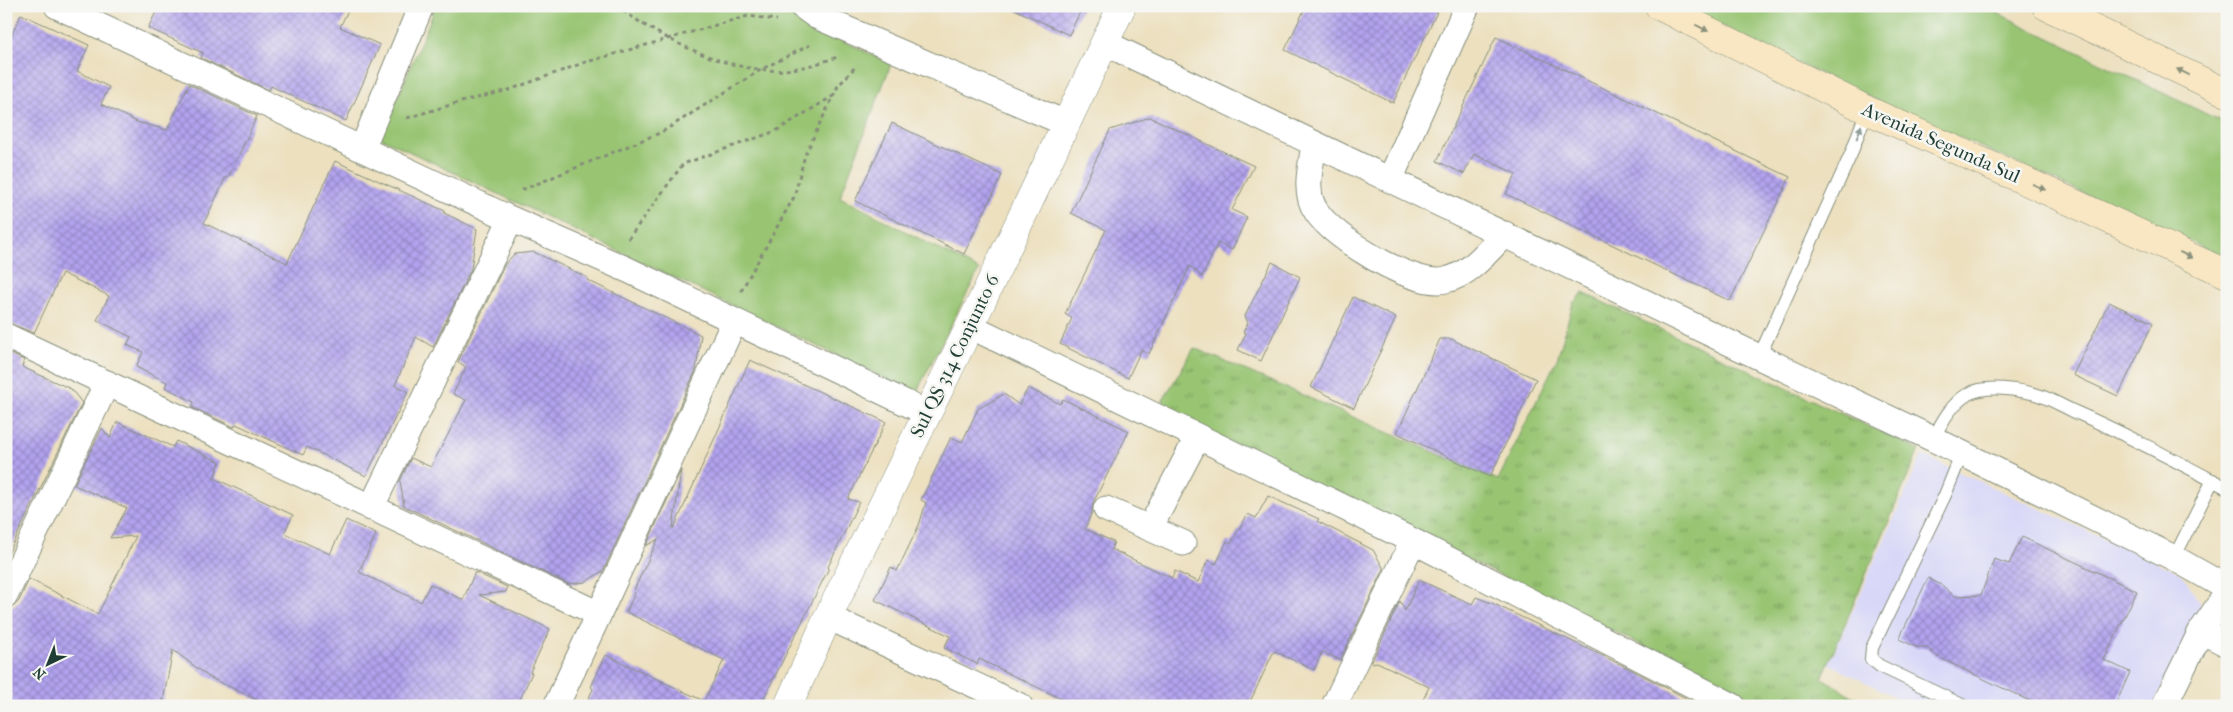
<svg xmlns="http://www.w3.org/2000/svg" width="2233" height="712" font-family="'IM FELL French Canon',serif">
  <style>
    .built { fill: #d8d7f8 }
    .grass { fill: url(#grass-tufts); stroke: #5c8154 }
    .park { fill: #99c573; stroke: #5c8154 }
    .building { fill: url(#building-cross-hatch) }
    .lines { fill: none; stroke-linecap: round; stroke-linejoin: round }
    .service-casing { stroke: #868e7a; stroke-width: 14 }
    .minor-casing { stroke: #868e7a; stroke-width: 27 }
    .tertiary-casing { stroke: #868e7a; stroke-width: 29 }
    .secondary-casing { stroke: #868e7a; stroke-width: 29 }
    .path { stroke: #868e7a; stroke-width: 3; stroke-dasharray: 4 4; stroke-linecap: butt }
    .service { stroke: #fff; stroke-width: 12 }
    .minor { stroke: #fff; stroke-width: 25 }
    .tertiary { stroke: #fff; stroke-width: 28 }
    .secondary { stroke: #f9e7c3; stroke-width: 28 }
    .oneway { fill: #8c927c }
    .oneway2 { fill: #8f9e9a }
    .labels { text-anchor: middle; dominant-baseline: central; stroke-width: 5; stroke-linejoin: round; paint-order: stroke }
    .street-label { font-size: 19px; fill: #1f3d34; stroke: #f6f6f2 }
  </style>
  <defs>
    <pattern id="grass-tufts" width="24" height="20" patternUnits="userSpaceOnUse" patternTransform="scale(1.25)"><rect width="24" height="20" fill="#99c573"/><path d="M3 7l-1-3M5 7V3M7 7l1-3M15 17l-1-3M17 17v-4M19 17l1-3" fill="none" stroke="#7ca15f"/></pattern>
    <pattern id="building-cross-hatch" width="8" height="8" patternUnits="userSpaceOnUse" patternTransform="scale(1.25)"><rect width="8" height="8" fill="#b3a3ef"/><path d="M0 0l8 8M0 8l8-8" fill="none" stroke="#9186c2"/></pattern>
  </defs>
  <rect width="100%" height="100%" fill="#f6f6f2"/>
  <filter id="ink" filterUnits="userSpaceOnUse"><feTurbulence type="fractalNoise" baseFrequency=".02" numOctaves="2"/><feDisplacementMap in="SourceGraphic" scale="10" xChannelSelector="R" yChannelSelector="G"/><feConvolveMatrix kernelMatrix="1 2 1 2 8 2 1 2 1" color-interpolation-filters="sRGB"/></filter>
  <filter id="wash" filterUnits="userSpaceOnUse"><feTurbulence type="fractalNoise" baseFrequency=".0096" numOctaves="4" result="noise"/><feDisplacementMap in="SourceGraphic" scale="20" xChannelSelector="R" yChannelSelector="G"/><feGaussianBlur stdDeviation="1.12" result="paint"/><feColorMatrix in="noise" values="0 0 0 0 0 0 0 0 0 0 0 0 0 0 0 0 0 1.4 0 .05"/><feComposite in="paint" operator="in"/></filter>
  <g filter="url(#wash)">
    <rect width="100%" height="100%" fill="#ece0bf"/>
    <path class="built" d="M 1922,455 L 2182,574 L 2203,608 L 2152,706 L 1913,706 L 1829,664 Z"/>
    <path class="grass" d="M 1583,293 L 1919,450 L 1822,678 L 1864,703 L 1863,706 L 1765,706 L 1159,407 L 1194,348 L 1498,480 L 1558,357 L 1573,303 Z"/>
    <path class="park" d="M 436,6 L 771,6 L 891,64 L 840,197 L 979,270 L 916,393 L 381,138 Z
      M 1678,6 L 1983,6 L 2227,124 L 2227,258 L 1861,93 Z"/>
    <g id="blocks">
      <path class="building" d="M 159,6 L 350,6 L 340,27 L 380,45 L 346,121 L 277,89 L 271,86 L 269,90 L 201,58 L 203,53 L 148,28 Z
        M 1008,6 L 1083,6 L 1069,35 Z
        M 1306,6 L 1440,6 L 1393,103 L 1285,50 Z
        M 21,14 L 89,45 L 77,71 L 109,87 L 101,104 L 137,122 L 167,130 L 189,84 L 257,116 L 228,178 L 226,177 L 204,223 L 287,263 L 335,161 L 445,211 L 444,213 L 477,229 L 471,269 L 433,347 L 416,337 L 395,385 L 408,392 L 366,476 L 307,447 L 303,455 L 236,424 L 234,427 L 192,407 L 194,402 L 165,387 L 167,382 L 136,367 L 143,352 L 127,345 L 131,337 L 97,320 L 109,296 L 62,273 L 34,333 L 6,322 L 6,48 Z
        M 1496,37 L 1790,177 L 1730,301 L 1506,194 L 1516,174 L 1474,154 L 1464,174 L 1437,161 Z
        M 1150,117 L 1254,166 L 1232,210 L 1247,217 L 1232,250 L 1218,243 L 1202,277 L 1190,266 L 1149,354 L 1141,350 L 1128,378 L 1060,344 L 1072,318 L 1065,314 L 1106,230 L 1071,213 L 1110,130 Z
        M 892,123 L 1002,175 L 964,254 L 855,201 Z
        M 534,252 L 588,278 L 587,280 L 701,335 L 696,370 L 603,571 L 585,582 L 569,584 L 404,506 L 400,481 L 411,458 L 431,467 L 466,400 L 453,394 L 466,367 L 458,362 L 505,264 L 514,254 Z
        M 1272,262 L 1300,277 L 1261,361 L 1238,350 L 1246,333 L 1243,332 L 1248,323 L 1245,316 Z
        M 1353,297 L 1396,318 L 1354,408 L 1311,387 Z
        M 2109,302 L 2153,323 L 2118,396 L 2073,375 Z
        M 1440,339 L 1451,339 L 1536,379 L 1490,477 L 1397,433 Z
        M 6,352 L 24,360 L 22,367 L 71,389 L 82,403 L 6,558 Z
        M 750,360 L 886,422 L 848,499 L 859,502 L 828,567 L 829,568 L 760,706 L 585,706 L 593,689 L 591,687 L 606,655 L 704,701 L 724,660 L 626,612 L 635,593 L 633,592 L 658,539 L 646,546 L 681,470 L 673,528 L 674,528 Z
        M 1028,388 L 1060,404 L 1063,399 L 1129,431 L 1093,503 L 1092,512 L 1085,529 L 1114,542 L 1111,549 L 1172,578 L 1175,571 L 1198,582 L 1208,560 L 1216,564 L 1227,541 L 1231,543 L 1248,514 L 1256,518 L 1268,496 L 1319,519 L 1317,521 L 1373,550 L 1384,569 L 1340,660 L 1322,652 L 1314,670 L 1274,651 L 1248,706 L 1076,706 L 979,659 L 977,664 L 944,648 L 950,636 L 875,600 L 891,567 L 897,571 L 919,525 L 926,503 L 921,500 L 951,437 L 962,442 L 978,409 L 1004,394 L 1019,405 Z
        M 117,422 L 173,447 L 176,441 L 220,462 L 214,478 L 293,515 L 284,533 L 330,554 L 346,520 L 376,534 L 359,572 L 421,602 L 430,584 L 463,600 L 475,572 L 507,587 L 506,592 L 479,595 L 550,629 L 530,672 L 532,673 L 517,706 L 270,706 L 209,677 L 173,650 L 162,706 L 6,706 L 6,608 L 14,606 L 19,601 L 29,579 L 98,614 L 136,536 L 110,538 L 127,508 L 74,485 L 102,428 L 110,438 Z
        M 2022,537 L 2137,591 L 2104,660 L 2130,672 L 2115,706 L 2040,706 L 1938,657 L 1926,647 L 1916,647 L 1899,639 L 1928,578 L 1943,586 L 1954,596 L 1981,595 L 1994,559 L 2009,564 Z
        M 1419,580 L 1472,604 L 1476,597 L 1494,604 L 1628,668 L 1701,706 L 1420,706 L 1429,687 L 1377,662 L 1371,663 L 1400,601 L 1405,611 Z"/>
    </g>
  </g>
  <g filter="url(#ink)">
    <use href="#blocks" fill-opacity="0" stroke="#868e7a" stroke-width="1"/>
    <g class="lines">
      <defs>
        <path id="service" d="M 1759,357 L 1851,154 L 1867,110
          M 1933,439 C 1942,422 1951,404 1968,394 C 1985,385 2013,389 2031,393 C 2046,396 2060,405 2073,411 C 2126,434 2176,461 2227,488
          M 1962,453 L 1945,495 L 1872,648 L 1871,659 L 1880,666 L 1964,706
          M 2174,558 L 2213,480"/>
        <path id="minor" d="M 57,6 L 511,219 L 628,270 L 927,413
          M 802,6 L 816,16 L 1065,123
          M 1105,43 L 1759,357 L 1933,439 L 2174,558 L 2227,588
          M 1314,145 C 1311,166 1303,192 1316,211 C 1333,238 1414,288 1446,280 C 1471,274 1487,251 1505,234
          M 362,149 L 421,6
          M 1390,180 L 1467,6
          M 970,326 L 1413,541 L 1733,706
          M 6,336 L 599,614 L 734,322
          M 371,508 L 511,219
          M 1106,509 L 1183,543
          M 1150,528 L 1197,438
          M 6,594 L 107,383
          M 828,617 L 1020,706
          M 2201,631 L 2227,644
          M 556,706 L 599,614
          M 1334,706 L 1413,541
          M 2164,706 L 2201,631 L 2227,593"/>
        <path id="tertiary" d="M 788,706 L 828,617 L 970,326 L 1122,6"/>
        <path id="secondary" d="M 1659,6 L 1867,110 L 2054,194 L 2227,274
          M 2046,6 L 2227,93"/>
      </defs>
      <use href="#service" class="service-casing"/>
      <use href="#minor" class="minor-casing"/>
      <use href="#tertiary" class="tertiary-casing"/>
      <use href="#secondary" class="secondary-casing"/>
      <path class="path" d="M 617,6 C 658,38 733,75 785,70 C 802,68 821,63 837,57
        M 407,118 L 457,103 L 509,90 L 583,63 L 748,16 L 777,20
        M 522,190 L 662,132 L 762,69 L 810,45
        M 628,239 L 683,164 L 776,131 L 833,96
        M 741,291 L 794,197 L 805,155 L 838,86 L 857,65"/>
      <use href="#service" class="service"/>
      <use href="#minor" class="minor"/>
      <use href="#tertiary" class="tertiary"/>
      <use href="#secondary" class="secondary"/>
    </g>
    <defs><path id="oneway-solid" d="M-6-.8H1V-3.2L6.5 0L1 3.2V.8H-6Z" transform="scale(1.25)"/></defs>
    <g class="oneway">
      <use href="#oneway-solid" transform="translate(1702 28) rotate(27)"/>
      <use href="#oneway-solid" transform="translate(2183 72) rotate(-154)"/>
      <use href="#oneway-solid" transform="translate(2039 187) rotate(24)"/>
      <use href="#oneway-solid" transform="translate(2186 255) rotate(25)"/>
    </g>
    <use class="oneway2" href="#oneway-solid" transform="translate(1859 132) rotate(-70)"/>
  </g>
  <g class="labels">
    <g class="street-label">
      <text transform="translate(1941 143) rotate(24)">Avenida Segunda Sul</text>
      <text transform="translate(955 356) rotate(-64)">Sul QS 314 Conjunto 6</text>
    </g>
  </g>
  <rect width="2233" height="712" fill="none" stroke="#f6f6f2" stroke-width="25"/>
  <g transform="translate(48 664) rotate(223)" stroke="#f6f6f2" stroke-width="4" paint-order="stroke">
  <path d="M0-4L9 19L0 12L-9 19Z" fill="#1f3d34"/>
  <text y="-8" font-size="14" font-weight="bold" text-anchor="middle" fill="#1f3d34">N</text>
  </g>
</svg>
